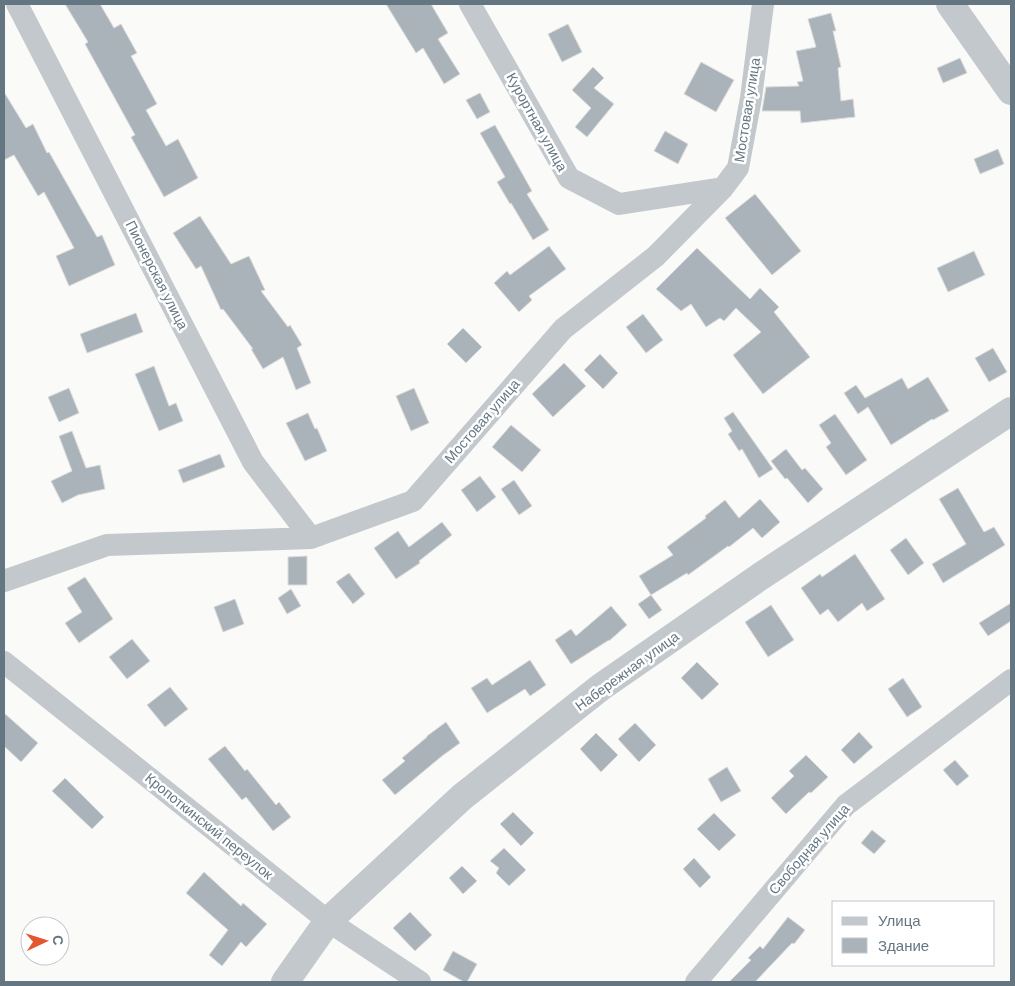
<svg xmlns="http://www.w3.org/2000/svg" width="1015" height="986" font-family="Arial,sans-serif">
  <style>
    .building { fill: #aab3b9; stroke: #dcdcda }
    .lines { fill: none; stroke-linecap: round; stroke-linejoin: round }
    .minor { stroke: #c3c8cc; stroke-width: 22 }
    .tertiary { stroke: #c3c8cc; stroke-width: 28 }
    .labels { text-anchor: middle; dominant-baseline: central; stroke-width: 5; stroke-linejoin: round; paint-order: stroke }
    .street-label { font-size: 14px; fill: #657683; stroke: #fff }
  </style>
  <rect width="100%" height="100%" fill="#fafaf8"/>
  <path class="building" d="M 65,4 L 100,4 L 114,28 L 121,24 L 137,53 L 131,56 L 157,104 L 146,110 L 166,146 L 178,139 L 198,178 L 164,197 L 131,137 L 135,135 L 85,44 L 88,42 Z
    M 386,4 L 431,4 L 448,33 L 438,39 L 460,74 L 444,84 L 423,48 L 416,53 Z
    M 831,13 L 836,31 L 833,31 L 841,67 L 838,68 L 841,101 L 853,99 L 855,117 L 801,123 L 800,111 L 762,111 L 766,87 L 799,86 L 797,82 L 803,81 L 796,51 L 816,47 L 808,19 Z
    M 568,24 L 582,52 L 562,62 L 548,34 Z
    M 960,58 L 967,73 L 943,83 L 937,68 Z
    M 701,62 L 734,80 L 716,112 L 684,94 Z
    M 593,67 L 604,78 L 594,88 L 614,104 L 587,137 L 575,127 L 591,108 L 572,90 Z
    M 4,92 L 26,128 L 33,124 L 47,153 L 49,152 L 97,237 L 102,235 L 115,265 L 69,286 L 56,256 L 74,248 L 44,192 L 38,196 L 14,155 L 4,160 Z
    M 480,93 L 490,112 L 477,119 L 466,100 Z
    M 495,125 L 532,191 L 527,194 L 549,230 L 533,240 L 511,203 L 510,204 L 497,182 L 505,177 L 480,133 Z
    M 665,131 L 688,144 L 678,164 L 654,151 Z
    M 998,149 L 1004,164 L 980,174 L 974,159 Z
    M 755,194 L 801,251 L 772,275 L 725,218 Z
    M 200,216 L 231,264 L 249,256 L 265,290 L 261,291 L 288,327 L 290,325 L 302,345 L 297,348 L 311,383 L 296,390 L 283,357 L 263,369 L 251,349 L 253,349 L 223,309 L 221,310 L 201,266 L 196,269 L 173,233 Z
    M 549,246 L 566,269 L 529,296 L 532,300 L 519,312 L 494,283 L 507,271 L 510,275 Z
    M 697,248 L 750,299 L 760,288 L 779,307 L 774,312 L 810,357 L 763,394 L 733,355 L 761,332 L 736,308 L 724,321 L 720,318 L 706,327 L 691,304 L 681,311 L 656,289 Z
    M 974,251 L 985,275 L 948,292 L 937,268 Z
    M 136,313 L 143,332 L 87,353 L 80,334 Z
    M 643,314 L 663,340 L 646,353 L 626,327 Z
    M 463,328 L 482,347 L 466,363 L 447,344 Z
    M 993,348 L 1007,372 L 989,382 L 975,358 Z
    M 600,354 L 618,373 L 603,389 L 584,370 Z
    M 564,363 L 586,386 L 553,417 L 532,394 Z
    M 154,366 L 169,406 L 176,403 L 183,421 L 159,431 L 135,374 Z
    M 928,377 L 949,411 L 933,420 L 932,419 L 891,445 L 868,407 L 858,414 L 844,393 L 856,385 L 865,398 L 902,378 L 908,389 Z
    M 69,388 L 79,413 L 59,422 L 48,397 Z
    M 414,388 L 429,423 L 411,431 L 396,396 Z
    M 733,412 L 773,469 L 759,478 L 742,449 L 739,451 L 728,434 L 732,431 L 724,418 Z
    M 308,413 L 315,429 L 317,428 L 327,451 L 305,461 L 286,423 Z
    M 835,414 L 867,460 L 846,475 L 826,447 L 831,443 L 819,425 Z
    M 511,425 L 541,450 L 522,472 L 492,447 Z
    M 72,431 L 86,468 L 100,465 L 105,489 L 78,495 L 62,503 L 51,481 L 72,471 L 59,436 Z
    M 786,449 L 802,470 L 805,468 L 823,489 L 808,503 L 787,478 L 785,479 L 771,461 Z
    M 220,454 L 225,467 L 183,483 L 178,470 Z
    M 480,476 L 496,497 L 477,512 L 461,490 Z
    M 514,480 L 532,506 L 519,515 L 501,489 Z
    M 958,488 L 984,532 L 994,527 L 1005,545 L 943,583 L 932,564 L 966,544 L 939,499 Z
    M 760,499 L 780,522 L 762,538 L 753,528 L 729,547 L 728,546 L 688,575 L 687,573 L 651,595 L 639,576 L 673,555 L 667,547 L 706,518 L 705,516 L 725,500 L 739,518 Z
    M 442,522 L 452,535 L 419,561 L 420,563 L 396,579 L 374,548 L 398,531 L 409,547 Z
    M 906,538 L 924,563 L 908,575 L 890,550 Z
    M 855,554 L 885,599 L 867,611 L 862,603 L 838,622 L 828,609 L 820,615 L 801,588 L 820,574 L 822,577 Z
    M 307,556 L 307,585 L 288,585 L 288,557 Z
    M 349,573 L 365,594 L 353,604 L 336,582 Z
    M 85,577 L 113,619 L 79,643 L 65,623 L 82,612 L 67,588 Z
    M 291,589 L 301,606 L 287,614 L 278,598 Z
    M 651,595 L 662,610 L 649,619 L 638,604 Z
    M 235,599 L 244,624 L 223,632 L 214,607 Z
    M 1011,603 L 1011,621 L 988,636 L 979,623 Z
    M 771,605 L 794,640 L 768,657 L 745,622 Z
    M 611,606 L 627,625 L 609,641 L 609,640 L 571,664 L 555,640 L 571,629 L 576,636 Z
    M 132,639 L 150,661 L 127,679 L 109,657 Z
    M 530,660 L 546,685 L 530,696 L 525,689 L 487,713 L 471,688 L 487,678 L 492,685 Z
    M 697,662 L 719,684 L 702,700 L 681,678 Z
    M 903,678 L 922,707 L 907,717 L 888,689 Z
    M 170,687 L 188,709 L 165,727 L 147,705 Z
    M 4,713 L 38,743 L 21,762 L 4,746 Z
    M 446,722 L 460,743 L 442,756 L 395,795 L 382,780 L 405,761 L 402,758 L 427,737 L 427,736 Z
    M 635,723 L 656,745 L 639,762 L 618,739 Z
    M 859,732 L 873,747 L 854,764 L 841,750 Z
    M 596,733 L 618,755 L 601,772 L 580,749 Z
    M 225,746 L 245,771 L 247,769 L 276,805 L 279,802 L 291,817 L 273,831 L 246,797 L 242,800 L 208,759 Z
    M 806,755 L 828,777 L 811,793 L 809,792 L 786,814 L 771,798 L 794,776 L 789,771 Z
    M 955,760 L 969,776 L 957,786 L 943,770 Z
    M 727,767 L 741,791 L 721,802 L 708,779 Z
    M 65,778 L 104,817 L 92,829 L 52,791 Z
    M 513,812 L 534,833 L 521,846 L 500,824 Z
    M 714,813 L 736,835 L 719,851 L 697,829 Z
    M 872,830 L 886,841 L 874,854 L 861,843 Z
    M 504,848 L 526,870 L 509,886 L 496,873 L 499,868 L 490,861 Z
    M 694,858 L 711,877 L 700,888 L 683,869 Z
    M 462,866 L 477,881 L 463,894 L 449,878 Z
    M 204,872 L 241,906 L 243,903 L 267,924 L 246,947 L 241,942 L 222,966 L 209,955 L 228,930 L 186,893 Z
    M 410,912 L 432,935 L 415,951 L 393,928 Z
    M 788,917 L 805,930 L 794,944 L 792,943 L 755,982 L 729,982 L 751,960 L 748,958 L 760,946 L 763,949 Z
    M 453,951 L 477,964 L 467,982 L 464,982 L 443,970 Z"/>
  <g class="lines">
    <path class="minor" d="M 17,4 L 253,462 L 311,538
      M 470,4 L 569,178 L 619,204 L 723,188
      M 4,581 L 107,545 L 311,538 L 413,501 L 563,329 L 656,256 L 723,188 L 738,168 L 751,98 L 763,4
      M 4,662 L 328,921 L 420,982
      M 696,982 L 846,805 L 1011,680"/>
    <path class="tertiary" d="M 950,4 L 1011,91
      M 285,982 L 328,921 L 462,797 L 601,687 L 761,576 L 1011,411"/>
  </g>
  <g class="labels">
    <g class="street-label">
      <text transform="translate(747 110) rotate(-81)">Мостовая улица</text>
      <text transform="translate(537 122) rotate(61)">Курортная улица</text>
      <text transform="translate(157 275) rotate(63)">Пионерская улица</text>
      <text transform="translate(482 421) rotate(-49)">Мостовая улица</text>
      <text transform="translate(627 671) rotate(-36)">Набережная улица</text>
      <text transform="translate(209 826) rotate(39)">Кропоткинский переулок</text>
      <text transform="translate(809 849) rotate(-49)">Свободная улица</text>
    </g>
  </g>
  <rect width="1015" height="986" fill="none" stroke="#657683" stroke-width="10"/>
  <rect x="832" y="901" width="162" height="65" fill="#ffffff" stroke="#c1c8cd"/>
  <rect x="842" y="917" width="25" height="8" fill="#c3c8cc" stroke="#c1c8cd"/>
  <text x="878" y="926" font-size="15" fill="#657683">Улица</text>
  <rect x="842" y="938" width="25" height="15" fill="#aab3b9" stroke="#c1c8cd"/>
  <text x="878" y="951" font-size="15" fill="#657683">Здание</text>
  <g transform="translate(45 941) rotate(86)"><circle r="24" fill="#ffffff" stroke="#c1c8cd"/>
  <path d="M0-4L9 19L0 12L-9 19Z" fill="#e4572e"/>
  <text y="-8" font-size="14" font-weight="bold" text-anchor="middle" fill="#657683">С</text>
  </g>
</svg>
